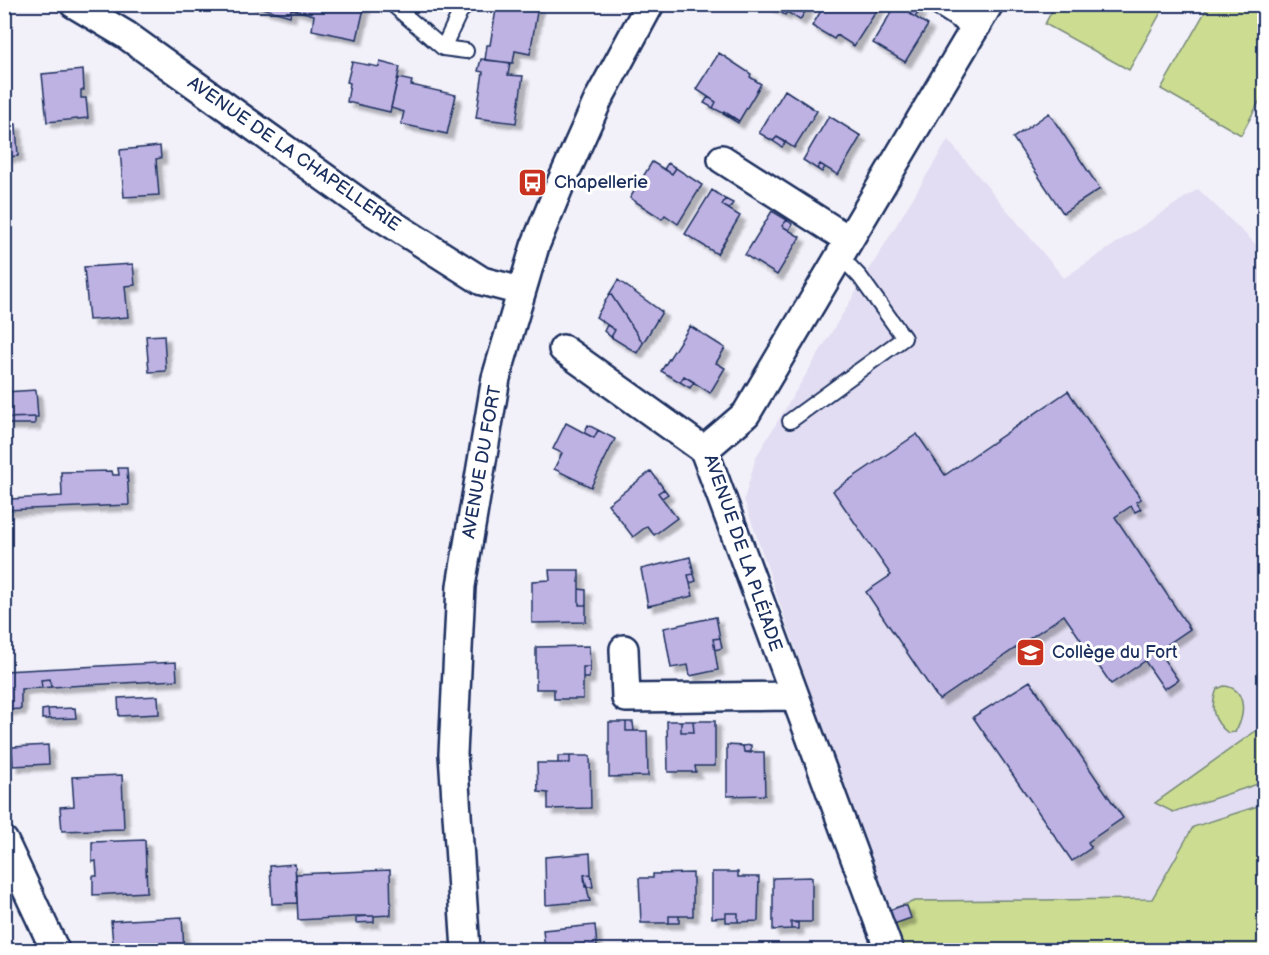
<svg xmlns="http://www.w3.org/2000/svg" width="1269" height="955" font-family="'Balsamiq Sans',sans-serif">
  <style>
    .built { fill: #e2ddf2 }
    .green { fill: #ccdd91; stroke: #748678; stroke-width: 1.5 }
    .building { fill: #beb2e3; stroke: #1b2f5e; stroke-width: 1.5; filter: url(#shadow) }
    .lines { fill: none; stroke-linecap: round; stroke-linejoin: round }
    .service-casing { stroke: #1b2f5e; stroke-width: 18 }
    .minor-casing { stroke: #1b2f5e; stroke-width: 32 }
    .service { stroke: #fff; stroke-width: 14 }
    .minor { stroke: #fff; stroke-width: 27 }
    .labels { text-anchor: middle; dominant-baseline: central; stroke-width: 6; stroke-linejoin: round; paint-order: stroke }
    .street-label { font-size: 18px; fill: #1b2f5e; stroke: #fff }
    .poi-label { font-size: 18px; fill: #1b2f5e; stroke: #fff; text-anchor: start }
  </style>
  <defs>
    <filter id="shadow"><feDropShadow dx="5.5" dy="5.5" stdDeviation="1.5" flood-color="#0004"/></filter>
  </defs>
  <rect width="100%" height="100%" fill="#f2f0f9"/>
  <filter id="ink" filterUnits="userSpaceOnUse"><feTurbulence type="fractalNoise" baseFrequency=".0167" numOctaves="2"/><feDisplacementMap in="SourceGraphic" scale="12" xChannelSelector="R" yChannelSelector="G"/><feConvolveMatrix kernelMatrix="1 2 1 2 8 2 1 2 1" color-interpolation-filters="sRGB"/></filter>
  <g filter="url(#ink)">
    <path class="built" d="M 948,140 L 1064,278 L 1198,189 L 1264,252 L 1264,804 L 1193,827 L 1153,899 L 918,901 L 886,911 L 744,500 L 756,457 Z"/>
    <path class="green" d="M 1055,5 L 1055,4 L 1165,5 L 1129,70 L 1045,24 Z
      M 1209,5 L 1264,5 L 1264,93 L 1241,135 L 1161,89 Z
      M 1224,686 C 1247,688 1246,717 1235,732 L 1228,733 C 1212,720 1210,708 1217,689 Z
      M 1264,725 L 1264,782 L 1173,812 L 1155,803 Z
      M 1264,804 L 1264,950 L 901,950 L 886,911 L 915,901 L 1152,899 L 1193,827 Z"/>
    <path class="building" d="M 248,4 L 292,4 L 290,16 Z
      M 292,4 L 365,4 L 357,39 L 312,30 L 314,15 L 291,9 Z
      M 497,4 L 538,6 L 530,54 L 515,51 L 513,63 L 485,60 L 487,45 L 490,45 Z
      M 767,4 L 810,4 L 800,20 L 787,12 L 785,15 Z
      M 825,4 L 874,4 L 879,7 L 854,46 L 837,35 L 834,39 L 812,26 Z
      M 896,4 L 914,7 L 910,14 L 928,25 L 905,62 L 873,43 Z
      M 914,7 L 920,11 L 915,17 L 910,14 Z
      M 719,53 L 751,74 L 750,77 L 761,84 L 739,121 L 713,108 L 716,102 L 696,89 Z
      M 481,59 L 510,63 L 508,75 L 523,76 L 516,123 L 476,118 L 483,72 L 478,71 Z
      M 352,62 L 379,67 L 380,62 L 400,67 L 390,112 L 347,102 L 350,83 L 347,82 Z
      M 83,70 L 84,90 L 81,90 L 81,98 L 86,98 L 88,118 L 47,122 L 42,74 Z
      M 398,78 L 412,81 L 411,85 L 456,95 L 447,134 L 401,124 L 404,112 L 391,108 Z
      M 785,90 L 817,111 L 794,148 L 777,137 L 773,141 L 759,133 Z
      M 708,97 L 716,102 L 713,108 L 704,103 Z
      M 724,111 L 739,121 L 738,123 L 723,114 Z
      M 1049,113 L 1100,189 L 1063,213 L 1013,138 Z
      M 829,116 L 861,136 L 838,175 L 820,164 L 817,169 L 803,160 Z
      M 16,124 L 18,156 L 6,157 L 4,125 Z
      M 777,137 L 786,142 L 782,147 L 773,141 Z
      M 160,146 L 161,158 L 156,159 L 159,195 L 124,197 L 120,150 Z
      M 652,162 L 672,174 L 676,168 L 702,185 L 678,224 L 665,215 L 662,219 L 630,198 Z
      M 668,163 L 676,168 L 672,174 L 664,169 Z
      M 820,164 L 825,167 L 822,172 L 817,169 Z
      M 712,190 L 725,199 L 722,205 L 740,216 L 717,254 L 685,234 Z
      M 725,199 L 733,203 L 729,209 L 722,205 Z
      M 772,211 L 787,220 L 782,226 L 800,237 L 777,275 L 745,255 Z
      M 787,220 L 792,224 L 789,230 L 782,226 Z
      M 133,264 L 135,285 L 125,286 L 128,317 L 89,320 L 84,267 Z
      M 618,280 L 662,312 L 643,343 L 610,293 Z
      M 610,293 L 643,343 L 637,353 L 611,337 L 615,330 L 596,317 Z
      M 607,325 L 615,330 L 611,337 L 604,331 Z
      M 690,326 L 725,348 L 716,363 L 725,368 L 710,393 L 684,376 L 680,382 L 661,371 Z
      M 164,335 L 166,371 L 149,372 L 146,336 Z
      M 684,376 L 694,382 L 690,388 L 680,382 Z
      M 36,390 L 38,417 L 5,418 L 4,392 Z
      M 1068,391 L 1141,499 L 1136,502 L 1141,509 L 1135,512 L 1131,506 L 1115,517 L 1190,629 L 1158,651 L 1178,680 L 1164,689 L 1145,661 L 1111,684 L 1064,615 L 939,700 L 866,592 L 891,575 L 833,491 L 917,434 L 945,475 Z
      M 35,417 L 35,424 L 6,424 L 5,418 Z
      M 566,423 L 594,438 L 598,430 L 615,439 L 591,487 L 554,469 L 562,453 L 553,449 Z
      M 588,425 L 598,430 L 594,438 L 584,433 Z
      M 118,468 L 127,468 L 129,505 L 4,510 L 4,496 L 10,496 L 11,499 L 62,496 L 61,472 L 112,471 L 113,475 L 119,475 Z
      M 651,471 L 664,489 L 658,493 L 677,518 L 654,535 L 647,526 L 633,537 L 608,504 Z
      M 664,489 L 668,494 L 662,498 L 658,493 Z
      M 690,557 L 694,574 L 688,575 L 693,596 L 648,606 L 641,569 Z
      M 549,570 L 579,570 L 579,605 L 586,605 L 586,622 L 532,623 L 532,581 L 550,580 Z
      M 694,574 L 696,581 L 690,583 L 688,575 Z
      M 579,589 L 586,590 L 586,605 L 579,605 Z
      M 716,617 L 720,638 L 713,639 L 718,670 L 690,676 L 688,665 L 671,668 L 664,628 Z
      M 720,638 L 722,648 L 715,650 L 713,639 Z
      M 589,646 L 590,667 L 583,667 L 583,699 L 554,699 L 554,689 L 536,689 L 536,647 Z
      M 176,662 L 177,680 L 51,687 L 50,679 L 41,680 L 42,688 L 21,689 L 21,709 L 4,710 L 4,671 Z
      M 583,667 L 590,667 L 589,678 L 583,678 Z
      M 50,679 L 51,687 L 42,688 L 41,680 Z
      M 1030,681 L 1123,818 L 1088,842 L 1091,848 L 1072,861 L 973,717 Z
      M 158,696 L 159,714 L 119,716 L 118,698 Z
      M 75,708 L 76,718 L 49,719 L 48,709 Z
      M 48,709 L 49,719 L 42,719 L 42,710 Z
      M 667,721 L 681,721 L 681,732 L 694,732 L 693,721 L 715,721 L 715,766 L 695,766 L 696,772 L 668,772 Z
      M 681,721 L 693,721 L 694,732 L 681,732 Z
      M 609,722 L 626,722 L 626,731 L 647,731 L 648,776 L 609,777 Z
      M 626,722 L 633,722 L 634,731 L 626,731 Z
      M 48,745 L 49,764 L 13,766 L 12,747 Z
      M 727,745 L 743,746 L 744,752 L 764,752 L 765,795 L 727,796 Z
      M 751,745 L 751,753 L 744,752 L 743,746 Z
      M 558,756 L 570,756 L 570,763 L 558,763 Z
      M 570,756 L 590,756 L 591,808 L 548,809 L 548,793 L 538,792 L 537,763 L 570,763 Z
      M 122,775 L 124,829 L 62,831 L 60,807 L 74,806 L 72,777 Z
      M 145,840 L 147,892 L 93,895 L 93,876 L 97,876 L 96,861 L 92,862 L 92,842 Z
      M 590,853 L 591,874 L 584,875 L 590,901 L 546,905 L 545,857 Z
      M 295,864 L 297,903 L 272,904 L 270,866 Z
      M 390,870 L 391,915 L 298,920 L 296,874 Z
      M 712,872 L 738,872 L 738,877 L 759,877 L 758,921 L 738,922 L 738,913 L 726,913 L 726,917 L 712,918 Z
      M 693,873 L 693,916 L 669,916 L 669,923 L 641,923 L 639,878 L 653,878 L 653,874 Z
      M 591,874 L 593,887 L 585,887 L 584,875 Z
      M 812,877 L 812,922 L 791,922 L 791,929 L 773,930 L 773,878 Z
      M 901,906 L 907,906 L 911,918 L 894,924 L 890,910 Z
      M 726,913 L 738,913 L 738,922 L 726,922 Z
      M 356,916 L 374,916 L 374,922 L 356,923 Z
      M 669,916 L 679,916 L 679,923 L 669,923 Z
      M 182,917 L 184,950 L 135,950 L 134,943 L 113,944 L 111,921 Z
      M 791,922 L 798,923 L 798,929 L 791,929 Z
      M 595,925 L 597,946 L 590,946 L 591,950 L 545,950 L 543,930 Z"/>
    <g class="lines">
      <defs>
        <path id="service" d="M 392,4 L 443,48 L 466,51
          M 443,48 L 460,12 L 468,4
          M 790,421 L 904,338 L 860,277 L 840,256"/>
        <path id="minor" d="M 74,4 L 126,35 L 370,210 L 482,281 L 521,291
          M 944,4 L 977,25
          M 722,159 L 849,240
          M 563,349 L 704,450
          M 624,649 L 626,698 L 793,696
          M 4,841 L 55,950
          M 466,950 L 453,754 L 461,586 L 496,378 L 535,246 L 560,185 L 599,98 L 650,4
          M 889,950 L 704,450 L 746,414 L 989,4"/>
      </defs>
      <use href="#service" class="service-casing"/>
      <use href="#minor" class="minor-casing"/>
      <use href="#service" class="service"/>
      <use href="#minor" class="minor"/>
    </g>
  </g>
  <defs>
    <symbol id="bus-square" viewBox="-11 -11 22 22"><rect x="-9" y="-9" width="18" height="18" rx="4" fill="#c8321e" stroke="#fff"/><path d="M-5-6H5V4H4V6H2V4H-2V6H-4V4H-5ZM-3.5-4V0h7V-4ZM-3.5 1.2v1.5H-2V1.2ZM2 1.2v1.5H3.5V1.2Z" fill="#fff"/></symbol>
    <symbol id="school-square" viewBox="-11 -11 22 22"><rect x="-9" y="-9" width="18" height="18" rx="4" fill="#c8321e" stroke="#fff"/><path d="M0-5L7-2L0 1L-7-2ZM-4 1L0 2.5L4 1V4Q0 6-4 4Z" fill="#fff"/></symbol>
  </defs>
  <g fill-rule="evenodd">
    <use href="#bus-square" x="516" y="166" width="33" height="33"/>
    <use href="#school-square" x="1014" y="636" width="33" height="33"/>
  </g>
  <g class="labels">
    <g class="street-label">
      <text transform="translate(294 154) rotate(35)">AVENUE DE LA CHAPELLERIE</text>
      <text transform="translate(482 462) rotate(-80)">AVENUE DU FORT</text>
      <text transform="translate(743 553) rotate(71)">AVENUE DE LA PLÉIADE</text>
    </g>
    <g class="poi-label">
      <text x="554" y="182">Chapellerie</text>
      <text x="1052" y="652">Collège du Fort</text>
    </g>
  </g>
  <rect width="1269" height="955" fill="none" stroke="#fff" stroke-width="24"/>
  <rect x="12" y="12" width="1245" height="931" fill="none" stroke="#1b2f5e" stroke-width="2" filter="url(#ink)"/>
</svg>
